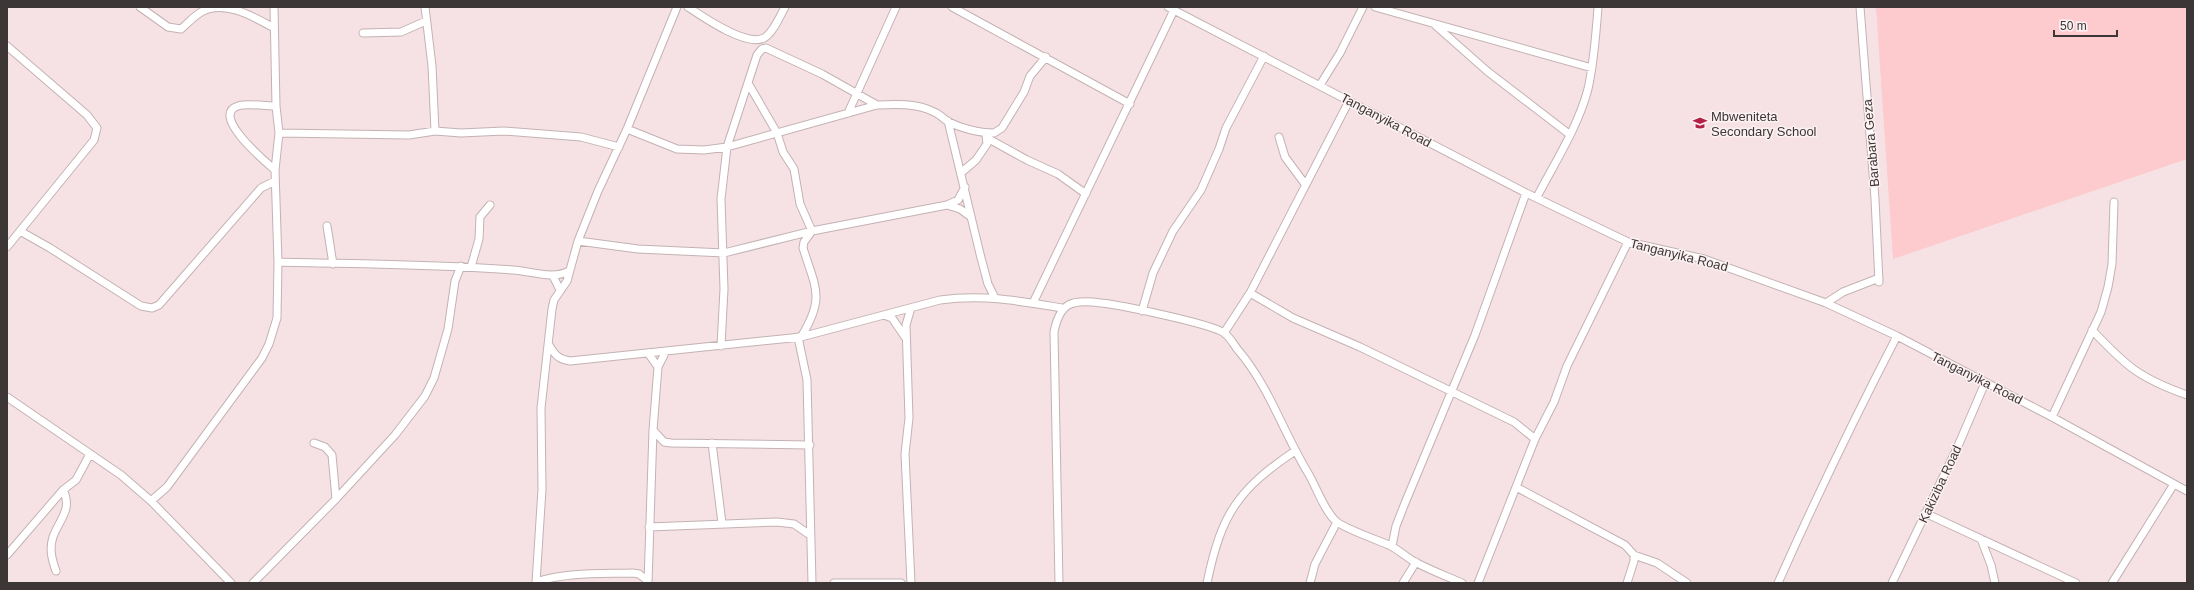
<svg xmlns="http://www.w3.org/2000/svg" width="2194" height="590" font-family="Helvetica,sans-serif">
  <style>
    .green { fill: #fdcace }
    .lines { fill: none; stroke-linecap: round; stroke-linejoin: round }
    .minor-casing { stroke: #c4b2b3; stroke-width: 9 }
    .minor { stroke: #fff; stroke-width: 7 }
    .labels { text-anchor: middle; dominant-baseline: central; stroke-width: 3; stroke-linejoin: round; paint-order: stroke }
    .poi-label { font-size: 13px; fill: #3d3636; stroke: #fdf2f3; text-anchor: start }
    .street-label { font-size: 13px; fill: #3d3636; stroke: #fdf2f3 }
  </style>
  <rect width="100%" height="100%" fill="#f6e2e4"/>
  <path class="green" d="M 1876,7 L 2187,7 L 2187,159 L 1893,259 Z"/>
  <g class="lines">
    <defs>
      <path id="minor" d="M 140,7 L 168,27 L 181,29 C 188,23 195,15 203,11 C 226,0 254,17 274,28
        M 425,7 L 432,66 L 435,131
        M 688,7 C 703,17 746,47 764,38 C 773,33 780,16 785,7
        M 952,7 L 1130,104
        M 1168,7 L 1526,193 L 1628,242 L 1704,259 L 1826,303 L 1897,336 L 2052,417 L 2187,491
        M 1375,7 L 1592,68
        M 1860,7 L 1875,199 L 1879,282
        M 1435,25 L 1487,71 L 1569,134
        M 363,33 L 401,32 L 426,21
        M 7,46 L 87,115 L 97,128 L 94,140 L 7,247
        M 748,83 L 777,133 L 783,152 L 794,169 L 800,204 L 812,231 L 804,242 L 803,248 C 816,289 825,298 801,337
        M 1320,85 L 1340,53 L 1363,7
        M 848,113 L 896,7
        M 948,121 L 980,254 L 988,284 L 995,298
        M 627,129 L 677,149 L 704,150 L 727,147 L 877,105 C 895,104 917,103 934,112 C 939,114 943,118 947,121 C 960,128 979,133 994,133 L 1002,128 L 1024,92 L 1030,76 L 1046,57
        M 279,133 L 409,135 L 435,131 L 461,133 L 504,131 L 581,137 L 619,147
        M 1279,137 L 1285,157 L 1305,184
        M 987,138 L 1027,160 L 1058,174 L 1086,194
        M 275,170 C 267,163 209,115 238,106 C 247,103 267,106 276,106
        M 962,172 L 976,160 L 987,144 L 986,135
        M 1537,197 C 1555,162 1578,127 1588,89 C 1594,62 1596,35 1598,7
        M 947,205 L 960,209 L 971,217
        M 327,226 L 333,264
        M 20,231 L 50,248 L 141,306 L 152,308 L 159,305 L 261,188 L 275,181
        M 578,241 L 638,249 L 724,253 L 812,231 L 947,205 L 958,200 L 965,187
        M 278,262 C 357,264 435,264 513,270 C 531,271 553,280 569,271
        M 471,267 L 479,239 L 480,217 L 490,205
        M 553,276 L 560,290
        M 1250,293 L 1293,318 L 1360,347 L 1514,422 L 1535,439
        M 1033,303 L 1174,10
        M 1826,303 L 1843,292 L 1879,278
        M 1142,311 L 1153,273 L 1173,231 L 1201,190 L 1219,149 L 1226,128 L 1264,56
        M 884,315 L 892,318 L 905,337
        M 2092,330 C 2126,366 2139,378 2187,395
        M 1224,333 L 1250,293 L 1349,101
        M 798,337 L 807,380 L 812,583
        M 549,345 C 555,355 558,359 570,361 L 801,337 L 940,300 C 983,294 1020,301 1062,308
        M 721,346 L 724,289 L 721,199 L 727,147 L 757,55 L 762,49 L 766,48 L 822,74 L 877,105
        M 658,367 L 666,351
        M 7,397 L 121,475 L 151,501 L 231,583
        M 2052,417 L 2101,312 L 2108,287 L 2112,264 L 2114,202
        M 653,430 L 664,442 L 671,443 L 810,445
        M 314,443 L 325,447 L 332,455 L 336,499
        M 712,443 L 722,523
        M 1516,487 L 1625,545 L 1634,555 L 1634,561 L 1627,583
        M 151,501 L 167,487 L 262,358 L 269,344 L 277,318 L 278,262 L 275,170 L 279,133 L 276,106 L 274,7
        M 1925,513 L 2076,583
        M 649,527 L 777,522 L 794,524 L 810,535
        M 1981,539 L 1991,565 L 1995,583
        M 1392,546 L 1396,526 L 1405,503 L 1475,335 L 1526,193
        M 7,555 L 63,490 L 76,480 L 90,454
        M 1634,555 L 1657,563 L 1687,583
        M 56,571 C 52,560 49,549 53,537 C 59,520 73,509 63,490
        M 536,582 C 567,572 600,574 633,573 L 639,574 L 648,581
        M 253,583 L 336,499 L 395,435 L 425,396 L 434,378 L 448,329 L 455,281 L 461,266
        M 536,583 L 542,489 L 541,408 L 552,309 L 554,300 L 567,281 L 578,241 L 598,191 L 627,129 L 677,7
        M 648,583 L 653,430 L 658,367 L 648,353
        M 834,583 L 901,583
        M 911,583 L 905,454 L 909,418 L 906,325 L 911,308
        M 1059,583 L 1054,332 C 1060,302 1072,299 1101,303 C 1121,305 1212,324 1224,333 C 1230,337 1234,345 1238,350 C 1269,386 1283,432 1308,473 C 1316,486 1325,513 1337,522 C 1346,529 1377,540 1389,545 C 1399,550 1406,557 1415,562 C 1430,570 1446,576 1462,583
        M 1207,583 C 1221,515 1237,490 1295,451
        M 1310,583 L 1315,564 L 1337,522
        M 1403,583 L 1416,562
        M 1478,583 L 1535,439 L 1554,402 L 1567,366 L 1628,242
        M 1778,583 C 1815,500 1855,417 1897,336
        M 1892,583 L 1958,446 L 1985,383
        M 2112,583 L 2174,484"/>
    </defs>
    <use href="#minor" class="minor-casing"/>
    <use href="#minor" class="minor"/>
  </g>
  <defs>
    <symbol id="school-bare" viewBox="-9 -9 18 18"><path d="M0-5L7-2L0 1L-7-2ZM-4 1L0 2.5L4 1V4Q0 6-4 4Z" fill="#b32147" stroke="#fdf2f3" stroke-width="2.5" paint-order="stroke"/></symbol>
  </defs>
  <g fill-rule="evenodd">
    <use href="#school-bare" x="1690" y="113" width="20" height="20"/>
  </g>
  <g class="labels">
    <g class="poi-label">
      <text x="1711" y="116">Mbweniteta<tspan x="1711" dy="15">Secondary School</tspan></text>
    </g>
    <g class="street-label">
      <text transform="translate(1386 120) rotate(28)">Tanganyika Road</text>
      <text transform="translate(1871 143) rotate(-95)">Barabara Geza</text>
      <text transform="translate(1679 255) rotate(14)">Tanganyika Road</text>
      <text transform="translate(1977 378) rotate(27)">Tanganyika Road</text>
      <text transform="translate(1940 484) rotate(-65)">Kakiziba Road</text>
    </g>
  </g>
  <rect width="2194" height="590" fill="none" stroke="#3d3636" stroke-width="16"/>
  <path d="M2054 30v6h63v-6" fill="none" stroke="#3d3636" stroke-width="2"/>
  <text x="2060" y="30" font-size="12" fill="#3d3636" stroke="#fdf2f3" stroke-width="3" paint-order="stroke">50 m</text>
</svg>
